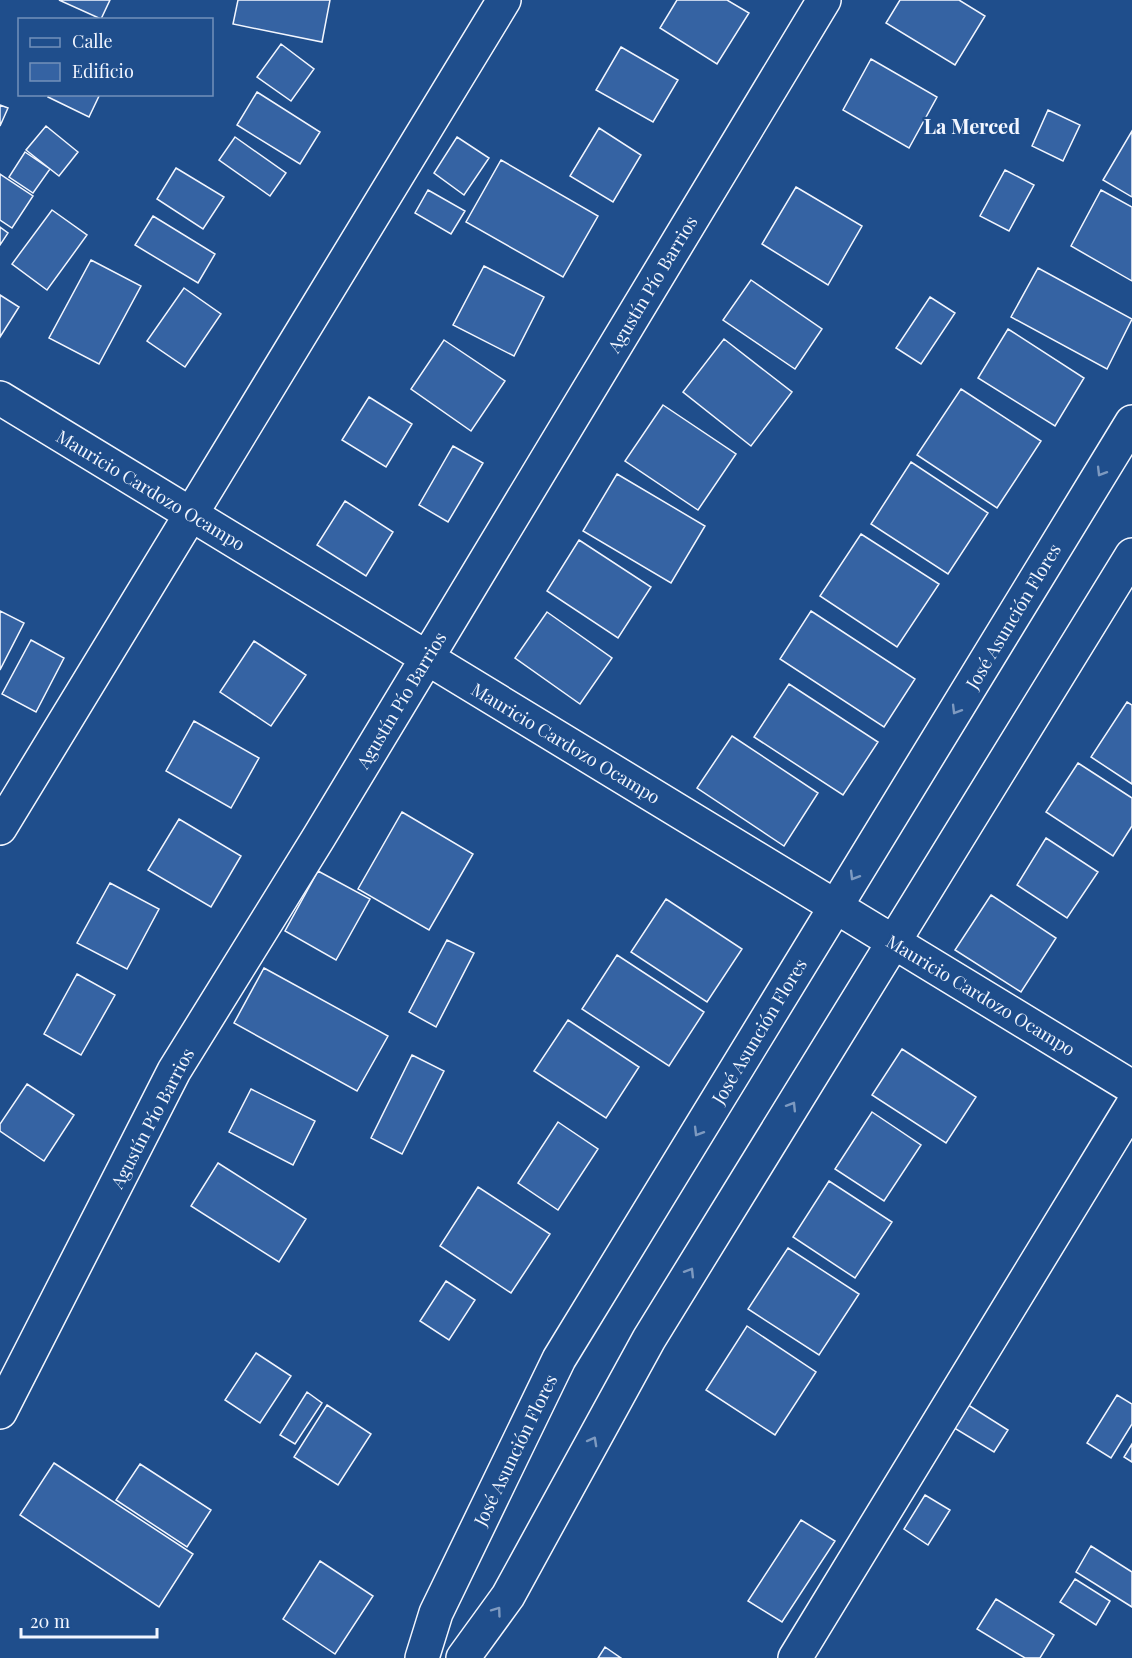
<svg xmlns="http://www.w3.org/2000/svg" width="1132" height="1658" font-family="'Playfair Display',serif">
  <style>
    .building { fill: #3563a3; stroke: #f2f6ff; stroke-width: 1.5 }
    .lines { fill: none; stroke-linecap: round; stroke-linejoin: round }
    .minor-casing { stroke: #f2f6ff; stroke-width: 36 }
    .minor { stroke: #1f4e8c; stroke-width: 33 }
    .oneway { stroke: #7e9ac0 }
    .labels { text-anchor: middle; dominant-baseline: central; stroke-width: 4.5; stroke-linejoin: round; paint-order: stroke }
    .street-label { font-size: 18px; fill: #f2f6ff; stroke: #1f4e8c }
    .neighbourhood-label { font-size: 20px; font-weight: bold; fill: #f2f6ff; stroke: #1f4e8c }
  </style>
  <rect width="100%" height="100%" fill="#1f4e8c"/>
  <path class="building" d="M 59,0 L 110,0 L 101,19 Z
    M 238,0 L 330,0 L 322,42 L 233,24 Z
    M 677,0 L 727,0 L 749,13 L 717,64 L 660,28 Z
    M 900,0 L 959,0 L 985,16 L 955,65 L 886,23 Z
    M 281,44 L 314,69 L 291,101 L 257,77 Z
    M 621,47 L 678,80 L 653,122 L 596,90 Z
    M 871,59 L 937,97 L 909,148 L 843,110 Z
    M 257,92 L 320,132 L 300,164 L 237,125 Z
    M 49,94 L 100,94 L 89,117 L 48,97 Z
    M 0,105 L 8,108 L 0,126 Z
    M 1048,110 L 1080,125 L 1063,161 L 1032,146 Z
    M 46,126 L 78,152 L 59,176 L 26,150 Z
    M 599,128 L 641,155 L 613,202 L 570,176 Z
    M 1132,131 L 1132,197 L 1103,180 Z
    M 235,137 L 286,173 L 270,196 L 219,160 Z
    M 457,137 L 489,158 L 464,195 L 434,173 Z
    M 25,152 L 50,169 L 33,193 L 9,177 Z
    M 501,160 L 598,216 L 563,277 L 466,222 Z
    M 176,168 L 224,197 L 203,229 L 157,199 Z
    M 1005,170 L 1034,185 L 1009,231 L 980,216 Z
    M 0,174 L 33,196 L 12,228 L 0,220 Z
    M 796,187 L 862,226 L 828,285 L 762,244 Z
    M 428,190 L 465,211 L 451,234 L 415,213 Z
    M 1101,190 L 1132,207 L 1132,281 L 1071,246 Z
    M 52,210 L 87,235 L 47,290 L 12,264 Z
    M 153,216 L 215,254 L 198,283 L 135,245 Z
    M 0,227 L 8,233 L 0,245 Z
    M 91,260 L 141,286 L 99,364 L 49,338 Z
    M 484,266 L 544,297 L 514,356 L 453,325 Z
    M 1038,268 L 1132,319 L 1107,369 L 1011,317 Z
    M 751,280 L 822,329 L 795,369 L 723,320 Z
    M 184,288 L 221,314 L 185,367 L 147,341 Z
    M 0,295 L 19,307 L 0,337 Z
    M 930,297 L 955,313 L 921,364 L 896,348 Z
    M 1008,329 L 1084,378 L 1055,426 L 978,378 Z
    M 724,339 L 792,392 L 751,446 L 683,392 Z
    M 444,340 L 505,381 L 471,431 L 411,389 Z
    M 961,389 L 1041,441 L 997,508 L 917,455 Z
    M 369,397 L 412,424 L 386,467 L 342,440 Z
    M 663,405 L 736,454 L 698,510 L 625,461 Z
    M 453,446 L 483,463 L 448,522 L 419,505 Z
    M 911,462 L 988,513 L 948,574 L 871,524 Z
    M 617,474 L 705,526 L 671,583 L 583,531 Z
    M 345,501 L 393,532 L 366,576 L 317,545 Z
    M 861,534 L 939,584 L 897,647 L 820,596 Z
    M 579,540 L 651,587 L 618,638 L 547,591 Z
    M 0,611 L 24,623 L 0,670 Z
    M 811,611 L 915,679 L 884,727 L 780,659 Z
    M 547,612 L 612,658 L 580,704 L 515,658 Z
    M 31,640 L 64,658 L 36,712 L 2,694 Z
    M 254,641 L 306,675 L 271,726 L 220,692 Z
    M 789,684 L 878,742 L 843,795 L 754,737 Z
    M 1127,702 L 1132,705 L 1132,784 L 1091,757 Z
    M 194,721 L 259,758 L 231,808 L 166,771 Z
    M 732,736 L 818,793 L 784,846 L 697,788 Z
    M 1078,763 L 1132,798 L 1132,826 L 1113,856 L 1046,812 Z
    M 402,812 L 473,854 L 429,930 L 358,889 Z
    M 179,819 L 241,856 L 211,907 L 148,870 Z
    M 1046,838 L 1098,872 L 1067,918 L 1017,885 Z
    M 318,871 L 370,899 L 336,960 L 285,931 Z
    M 110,883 L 159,909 L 127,969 L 77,943 Z
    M 991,895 L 1056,938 L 1021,992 L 955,950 Z
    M 666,899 L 742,949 L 707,1002 L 631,952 Z
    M 447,940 L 474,953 L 436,1027 L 409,1012 Z
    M 617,955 L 704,1012 L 669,1066 L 582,1009 Z
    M 264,968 L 388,1036 L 357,1091 L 234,1023 Z
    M 77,974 L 115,995 L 81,1055 L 44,1034 Z
    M 568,1020 L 639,1067 L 606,1118 L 534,1071 Z
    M 902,1049 L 976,1097 L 946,1143 L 872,1095 Z
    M 412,1055 L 444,1071 L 402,1154 L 371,1138 Z
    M 27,1084 L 74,1115 L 44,1161 L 0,1131 L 0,1124 Z
    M 251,1089 L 315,1121 L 293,1165 L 229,1132 Z
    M 872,1112 L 921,1145 L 884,1201 L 835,1169 Z
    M 558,1122 L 598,1149 L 558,1210 L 518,1183 Z
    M 218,1163 L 306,1219 L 279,1262 L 191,1206 Z
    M 829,1181 L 892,1222 L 855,1278 L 793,1237 Z
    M 478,1187 L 550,1234 L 511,1293 L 440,1246 Z
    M 788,1248 L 859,1294 L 819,1355 L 748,1309 Z
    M 446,1281 L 475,1300 L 449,1340 L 420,1321 Z
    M 747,1326 L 816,1372 L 775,1435 L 706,1390 Z
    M 256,1353 L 291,1376 L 260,1423 L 225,1400 Z
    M 307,1392 L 322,1403 L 295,1444 L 280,1435 Z
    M 1117,1395 L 1132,1404 L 1132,1424 L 1111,1458 L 1087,1443 Z
    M 965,1403 L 1008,1430 L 994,1452 L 951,1426 Z
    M 327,1405 L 371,1434 L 338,1485 L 294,1457 Z
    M 1132,1444 L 1132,1462 L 1124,1457 Z
    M 54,1463 L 193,1554 L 159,1607 L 20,1515 Z
    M 140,1464 L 211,1510 L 187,1547 L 116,1500 Z
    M 925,1495 L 950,1510 L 928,1545 L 904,1529 Z
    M 801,1520 L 835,1541 L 782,1622 L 748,1601 Z
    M 1091,1546 L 1132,1572 L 1132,1607 L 1076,1572 Z
    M 320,1561 L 373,1596 L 335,1654 L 283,1619 Z
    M 1075,1579 L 1110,1601 L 1096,1625 L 1060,1602 Z
    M 996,1599 L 1054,1635 L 1040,1658 L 1025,1658 L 977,1629 Z
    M 605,1647 L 621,1658 L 598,1658 Z"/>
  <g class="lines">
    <defs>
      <path id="minor" d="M 0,398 L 1132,1087
        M 0,828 L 504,0
        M 0,1412 L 174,1071 L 319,837 L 824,0
        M 422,1658 L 436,1613 L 559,1359 L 1132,422
        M 463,1658 L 508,1596 L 649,1339 L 1132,555
        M 795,1658 L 1132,1106"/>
    </defs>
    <use href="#minor" class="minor-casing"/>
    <use href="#minor" class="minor"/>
  </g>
  <defs><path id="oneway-chevron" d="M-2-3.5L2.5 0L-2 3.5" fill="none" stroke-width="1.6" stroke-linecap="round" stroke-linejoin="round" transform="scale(1.5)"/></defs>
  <g class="oneway">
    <use href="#oneway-chevron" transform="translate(1101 472) rotate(121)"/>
    <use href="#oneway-chevron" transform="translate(956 710) rotate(121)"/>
    <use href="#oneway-chevron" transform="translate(854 876) rotate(121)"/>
    <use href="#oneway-chevron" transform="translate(792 1106) rotate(-58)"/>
    <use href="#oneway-chevron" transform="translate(698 1132) rotate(121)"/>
    <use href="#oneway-chevron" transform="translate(690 1272) rotate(-58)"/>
    <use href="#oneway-chevron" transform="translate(593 1441) rotate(-61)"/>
    <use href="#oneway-chevron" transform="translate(497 1611) rotate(-54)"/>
  </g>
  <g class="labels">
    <g class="street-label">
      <text transform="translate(652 284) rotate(-59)">Agustín Pío Barrios</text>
      <text transform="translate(151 490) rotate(31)">Mauricio Cardozo Ocampo</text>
      <text transform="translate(1013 616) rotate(-59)">José Asunción Flores</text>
      <text transform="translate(401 700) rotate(-59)">Agustín Pío Barrios</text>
      <text transform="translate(566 743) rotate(31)">Mauricio Cardozo Ocampo</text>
      <text transform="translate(981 995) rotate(31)">Mauricio Cardozo Ocampo</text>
      <text transform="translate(759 1031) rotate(-59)">José Asunción Flores</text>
      <text transform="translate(152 1118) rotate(-62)">Agustín Pío Barrios</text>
      <text transform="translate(515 1450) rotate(-64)">José Asunción Flores</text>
    </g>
    <g class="neighbourhood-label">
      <text x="972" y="125">La Merced</text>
    </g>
  </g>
  <rect x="18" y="18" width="195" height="78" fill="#1f4e8c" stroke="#7391ba" stroke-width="1.5"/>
  <rect x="30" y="38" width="30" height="9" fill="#1f4e8c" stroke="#7391ba" stroke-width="1.5"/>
  <text x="72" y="48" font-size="18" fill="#f2f6ff">Calle</text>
  <rect x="30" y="63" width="30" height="18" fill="#3563a3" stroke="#7391ba" stroke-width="1.5"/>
  <text x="72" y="78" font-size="18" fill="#f2f6ff">Edificio</text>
  <path d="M21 1628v9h136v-9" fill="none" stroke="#f2f6ff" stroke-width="3"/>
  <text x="30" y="1628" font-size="18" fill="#f2f6ff" stroke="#1f4e8c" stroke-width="4.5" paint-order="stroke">20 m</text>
</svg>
